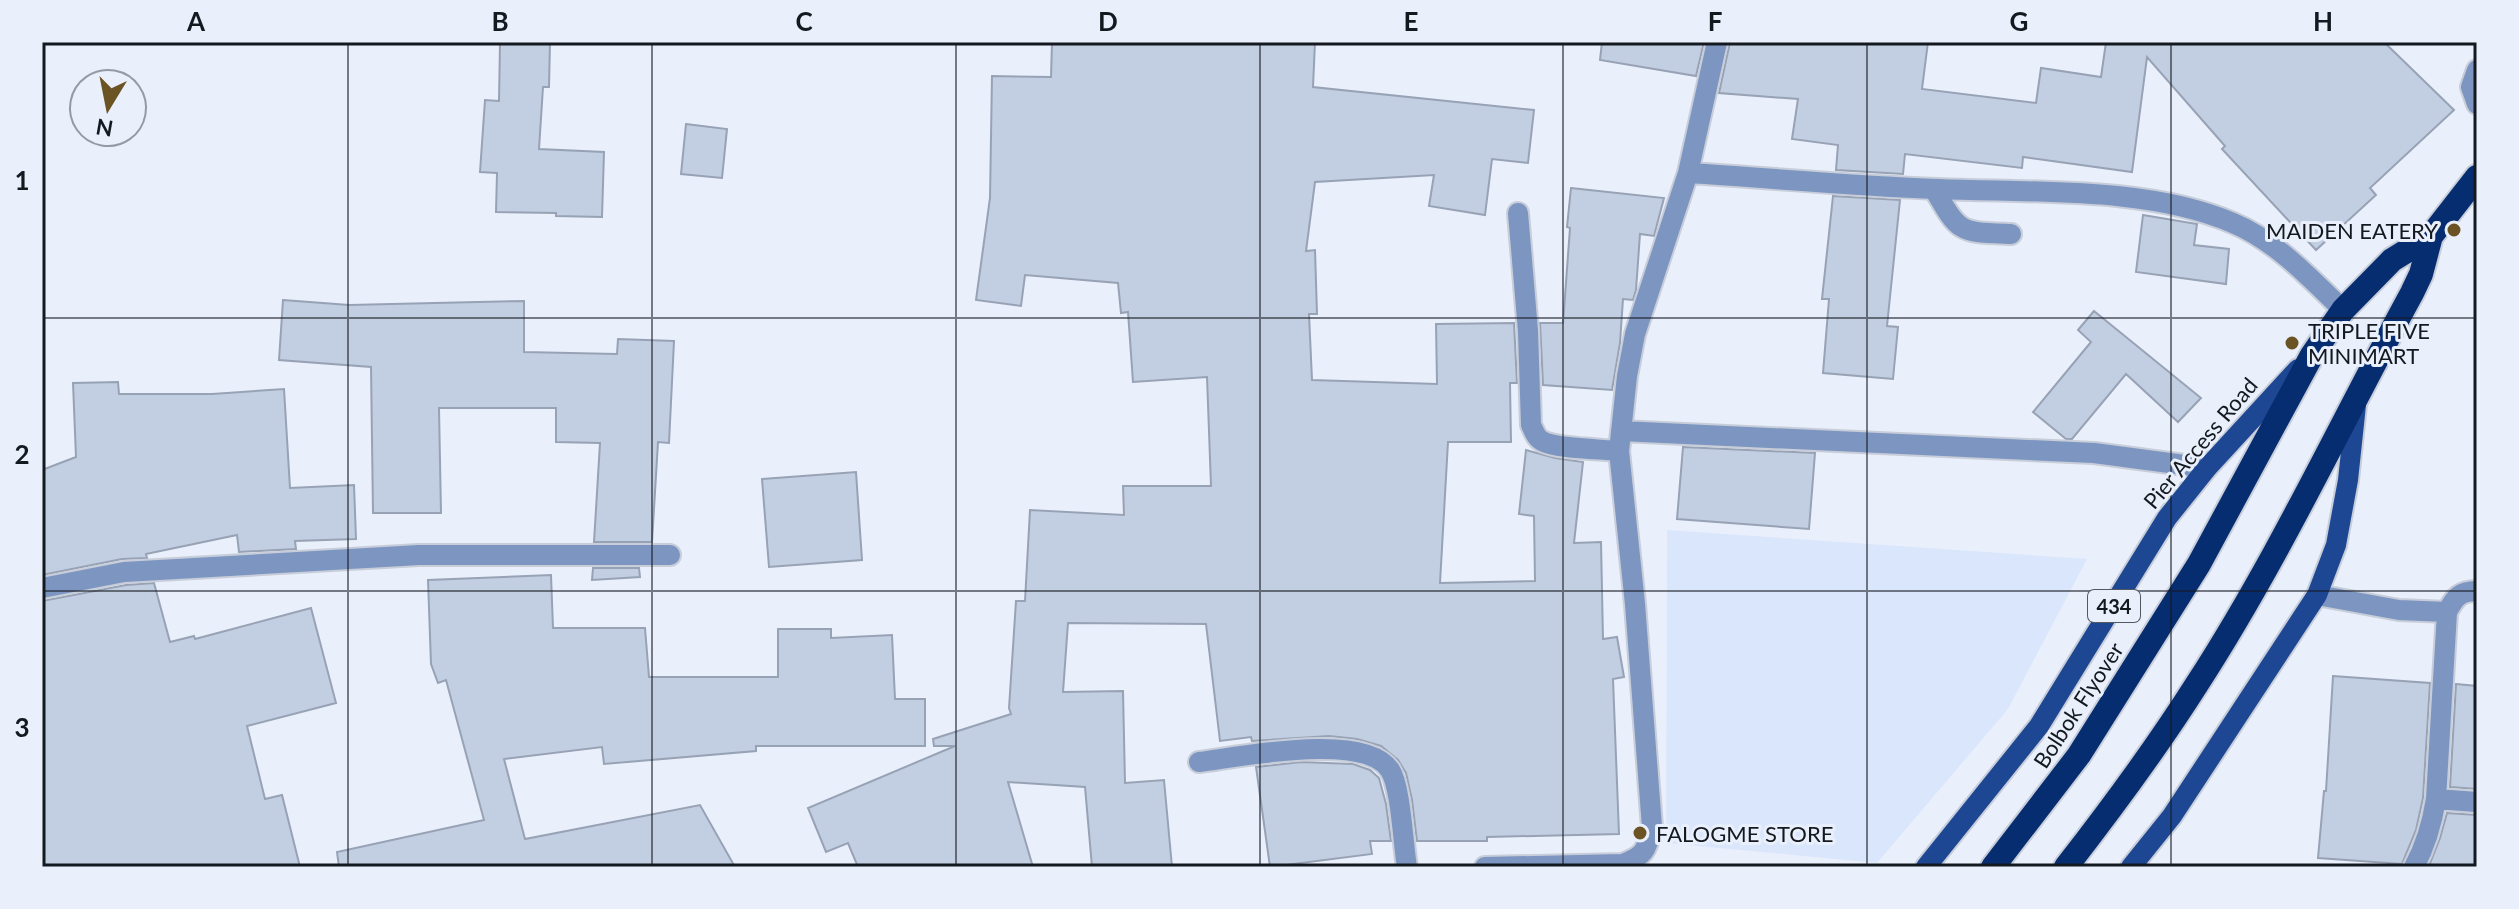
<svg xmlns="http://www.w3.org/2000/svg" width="2519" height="909" font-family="Lato,sans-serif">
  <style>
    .built { fill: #dae6fb }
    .building { fill: #c2cee1; stroke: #98a2b5; stroke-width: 2 }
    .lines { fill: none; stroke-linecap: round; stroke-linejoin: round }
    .lane-casing { stroke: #c7cdd9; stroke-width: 24 }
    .street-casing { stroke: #c7cdd9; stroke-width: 24 }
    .primary-casing { stroke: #c7cdd9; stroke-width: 24 }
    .highway-casing { stroke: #c7cdd9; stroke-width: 28 }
    .lane { stroke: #7c95c1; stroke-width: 20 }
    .street { stroke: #7c95c1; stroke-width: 20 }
    .primary { stroke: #1e4793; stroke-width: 20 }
    .highway { stroke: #072d71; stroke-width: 24 }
    .grid { fill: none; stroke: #14181f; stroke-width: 2; stroke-opacity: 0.55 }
    .poi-dot { fill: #6c5324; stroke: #e9f0fc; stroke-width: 3 }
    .labels { text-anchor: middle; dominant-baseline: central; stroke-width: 6; stroke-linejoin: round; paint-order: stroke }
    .shield { fill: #e9f0fc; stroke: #545961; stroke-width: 2 }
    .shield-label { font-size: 20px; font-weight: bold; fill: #14181f }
    .poi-label { font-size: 22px; fill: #14181f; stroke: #e9f0fc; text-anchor: start }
    .street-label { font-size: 22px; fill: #14181f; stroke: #e9f0fc }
    .neatline { fill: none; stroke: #14181f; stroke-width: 3 }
    .grid-label { font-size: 26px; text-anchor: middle; font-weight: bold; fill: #14181f }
  </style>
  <rect width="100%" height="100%" fill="#e9f0fc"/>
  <path class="built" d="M 1667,530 L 2087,559 L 2008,709 L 1877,863 L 1666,843 Z"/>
  <path class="building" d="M 500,42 L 550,42 L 549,87 L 543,87 L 539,149 L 604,152 L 602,217 L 556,216 L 556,213 L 496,212 L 497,173 L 480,172 L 485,100 L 499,101 Z
    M 1052,42 L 1315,42 L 1313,87 L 1534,110 L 1528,163 L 1492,159 L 1485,215 L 1429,206 L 1434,175 L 1315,182 L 1306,251 L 1315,250 L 1317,314 L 1309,314 L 1312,380 L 1437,384 L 1436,324 L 1514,323 L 1517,383 L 1510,383 L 1511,442 L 1448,442 L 1440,583 L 1535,581 L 1534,516 L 1519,514 L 1526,450 L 1555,458 L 1583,462 L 1574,543 L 1601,542 L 1603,639 L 1617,637 L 1624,677 L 1613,679 L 1619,834 L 1487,837 L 1487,841 L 1417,841 L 1412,800 L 1406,773 L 1398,760 L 1381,746 L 1357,739 L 1329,736 L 1252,741 L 1251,737 L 1220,741 L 1206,624 L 1068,623 L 1063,692 L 1123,691 L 1125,783 L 1164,780 L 1172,867 L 1092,867 L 1085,787 L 1008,782 L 1033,867 L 858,867 L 848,843 L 826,852 L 808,808 L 955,746 L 934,746 L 933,739 L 1011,714 L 1009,708 L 1016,601 L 1025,601 L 1030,510 L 1124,515 L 1123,486 L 1211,486 L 1207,377 L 1133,382 L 1128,312 L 1121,313 L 1118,283 L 1025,275 L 1021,306 L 976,300 L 990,198 L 992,76 L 1051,77 Z
    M 1602,42 L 1704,42 L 1696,76 L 1600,60 Z
    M 1730,42 L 1928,42 L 1922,89 L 2036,103 L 2041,68 L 2101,77 L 2106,42 L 2384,42 L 2454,110 L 2370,188 L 2376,195 L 2316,250 L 2222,149 L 2225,146 L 2147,57 L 2132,172 L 2023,157 L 2022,168 L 1905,154 L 1903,174 L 1836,170 L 1838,145 L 1792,139 L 1798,99 L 1719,93 Z
    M 686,124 L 727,129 L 722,178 L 681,174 Z
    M 1571,188 L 1664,198 L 1654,236 L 1640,234 L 1636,290 L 1633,300 L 1623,299 L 1620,343 L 1612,390 L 1543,385 L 1540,323 L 1563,323 L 1570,228 L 1567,227 Z
    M 1833,196 L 1900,200 L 1887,326 L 1898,327 L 1893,379 L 1823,373 L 1829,299 L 1822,299 Z
    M 2143,215 L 2197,224 L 2194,245 L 2229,249 L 2226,284 L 2136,272 Z
    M 283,300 L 349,305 L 524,301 L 524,352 L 617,354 L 618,339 L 674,341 L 669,443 L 658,442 L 652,542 L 594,542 L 600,443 L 556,442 L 556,408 L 439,408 L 441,513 L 373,513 L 371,367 L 279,360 Z
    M 2094,311 L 2201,398 L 2178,422 L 2126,374 L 2072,439 L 2066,439 L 2033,412 L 2091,342 L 2078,330 Z
    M 118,382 L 119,394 L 212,394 L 284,389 L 290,488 L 354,485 L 356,539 L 295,541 L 296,549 L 239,552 L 237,535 L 146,554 L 147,558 L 122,559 L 42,575 L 42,470 L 76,457 L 73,383 Z
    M 1683,447 L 1815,453 L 1809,529 L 1677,519 Z
    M 856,472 L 862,560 L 769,567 L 762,479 Z
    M 593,568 L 639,568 L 640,577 L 592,580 Z
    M 551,575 L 553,628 L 645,628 L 649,677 L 778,677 L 778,629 L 831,629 L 831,638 L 892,635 L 895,699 L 925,699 L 925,746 L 756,746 L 756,751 L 604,764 L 602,747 L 504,759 L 525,839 L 700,805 L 735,867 L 339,867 L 337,852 L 484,820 L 446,680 L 438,683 L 431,664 L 428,580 Z
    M 154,583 L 170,642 L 194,636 L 195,639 L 311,608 L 336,703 L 247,726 L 265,799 L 282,795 L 300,867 L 42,867 L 42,601 L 126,585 Z
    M 2333,676 L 2430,683 L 2423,798 L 2416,830 L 2402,864 L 2318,858 L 2324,791 L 2326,791 Z
    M 2456,684 L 2477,686 L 2477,789 L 2450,787 Z
    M 1301,762 L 1353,764 L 1370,770 L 1379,778 L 1386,804 L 1391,841 L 1370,841 L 1372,854 L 1270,867 L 1256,767 Z
    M 2447,813 L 2477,815 L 2477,867 L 2429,866 L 2440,838 Z"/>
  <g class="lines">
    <defs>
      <path id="lane" d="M 2477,70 L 2471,87 L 2477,104
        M 1934,189 C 1960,234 1959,232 2011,234"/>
      <path id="street" d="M 1688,173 C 1771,178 1854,186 1938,189 C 2031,193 2147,186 2233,223 C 2276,241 2310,278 2343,310
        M 1518,213 L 1528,331 L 1531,425 C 1534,431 1536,438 1542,441 C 1556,449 1602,449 1619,451
        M 1621,431 L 2094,453 L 2207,468
        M 42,588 L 124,572 L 419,555 L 670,555
        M 2317,595 L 2399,610 L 2447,612 C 2455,597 2460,591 2477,591
        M 1199,762 C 1240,757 1365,731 1390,770 C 1401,787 1403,844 1407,867
        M 2436,799 L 2477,802
        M 1485,867 L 1623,864 C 1646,855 1646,850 1652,827 L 1635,604 L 1619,451 L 1627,376 L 1635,334 L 1688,173 L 1717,42
        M 2414,867 C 2426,845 2432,824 2436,799 L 2447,612"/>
      <path id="primary" d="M 1926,867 L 2039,726 L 2167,518 L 2207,468 L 2298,369
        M 2131,867 L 2172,816 L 2317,595 L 2336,545 L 2348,480 L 2356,405"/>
      <path id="highway" d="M 1993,867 L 2079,755 L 2199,564 L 2312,355 L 2343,310 L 2392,260 L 2431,236 L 2477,177
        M 2066,867 C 2112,808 2157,747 2197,684 C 2278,559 2341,423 2412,293 L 2421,274 L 2431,236"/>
    </defs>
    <use href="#lane" class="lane-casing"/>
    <use href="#street" class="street-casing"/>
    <use href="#primary" class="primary-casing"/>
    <use href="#highway" class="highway-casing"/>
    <use href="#lane" class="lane"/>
    <use href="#street" class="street"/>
    <use href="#primary" class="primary"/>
    <use href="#highway" class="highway"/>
  </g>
  <path class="grid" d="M 348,42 L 348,867M 652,42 L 652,867M 956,42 L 956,867M 1260,42 L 1260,867M 1563,42 L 1563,867M 1867,42 L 1867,867M 2171,42 L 2171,867M 42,318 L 2477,318M 42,591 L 2477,591"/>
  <g class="poi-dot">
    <circle cx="2454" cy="230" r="8"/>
    <circle cx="2292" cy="343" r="8"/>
    <circle cx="1640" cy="833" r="8"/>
  </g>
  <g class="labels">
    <rect class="shield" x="2088" y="590" width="52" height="32" rx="6"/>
    <g class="shield-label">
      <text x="2114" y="606">434</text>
    </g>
    <g class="poi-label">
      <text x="2438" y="230" text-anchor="end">MAIDEN EATERY</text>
      <text x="2308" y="330">TRIPLE FIVE<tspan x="2308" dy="25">MINIMART</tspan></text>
      <text x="1656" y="833">FALOGME STORE</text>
    </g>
    <g class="street-label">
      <text transform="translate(2200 443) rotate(-50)">Pier Access Road</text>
      <text transform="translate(2078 705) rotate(-57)">Bolbok Flyover</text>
    </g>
  </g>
  <rect width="2519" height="909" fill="none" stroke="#e9f0fc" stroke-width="88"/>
  <g transform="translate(108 108) rotate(190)"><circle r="38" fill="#e9f0fc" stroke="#949aa4" stroke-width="2"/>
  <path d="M0-6L14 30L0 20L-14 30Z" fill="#6c5324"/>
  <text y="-12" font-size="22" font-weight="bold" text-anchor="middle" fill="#14181f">N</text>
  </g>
  <rect x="44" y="44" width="2431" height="821" class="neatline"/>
  <g class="grid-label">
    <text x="196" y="31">A</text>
    <text x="500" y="31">B</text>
    <text x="804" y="31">C</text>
    <text x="1108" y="31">D</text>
    <text x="1411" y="31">E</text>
    <text x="1715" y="31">F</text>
    <text x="2019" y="31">G</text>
    <text x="2323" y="31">H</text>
    <text x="22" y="190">1</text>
    <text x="22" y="464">2</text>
    <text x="22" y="737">3</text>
  </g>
</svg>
